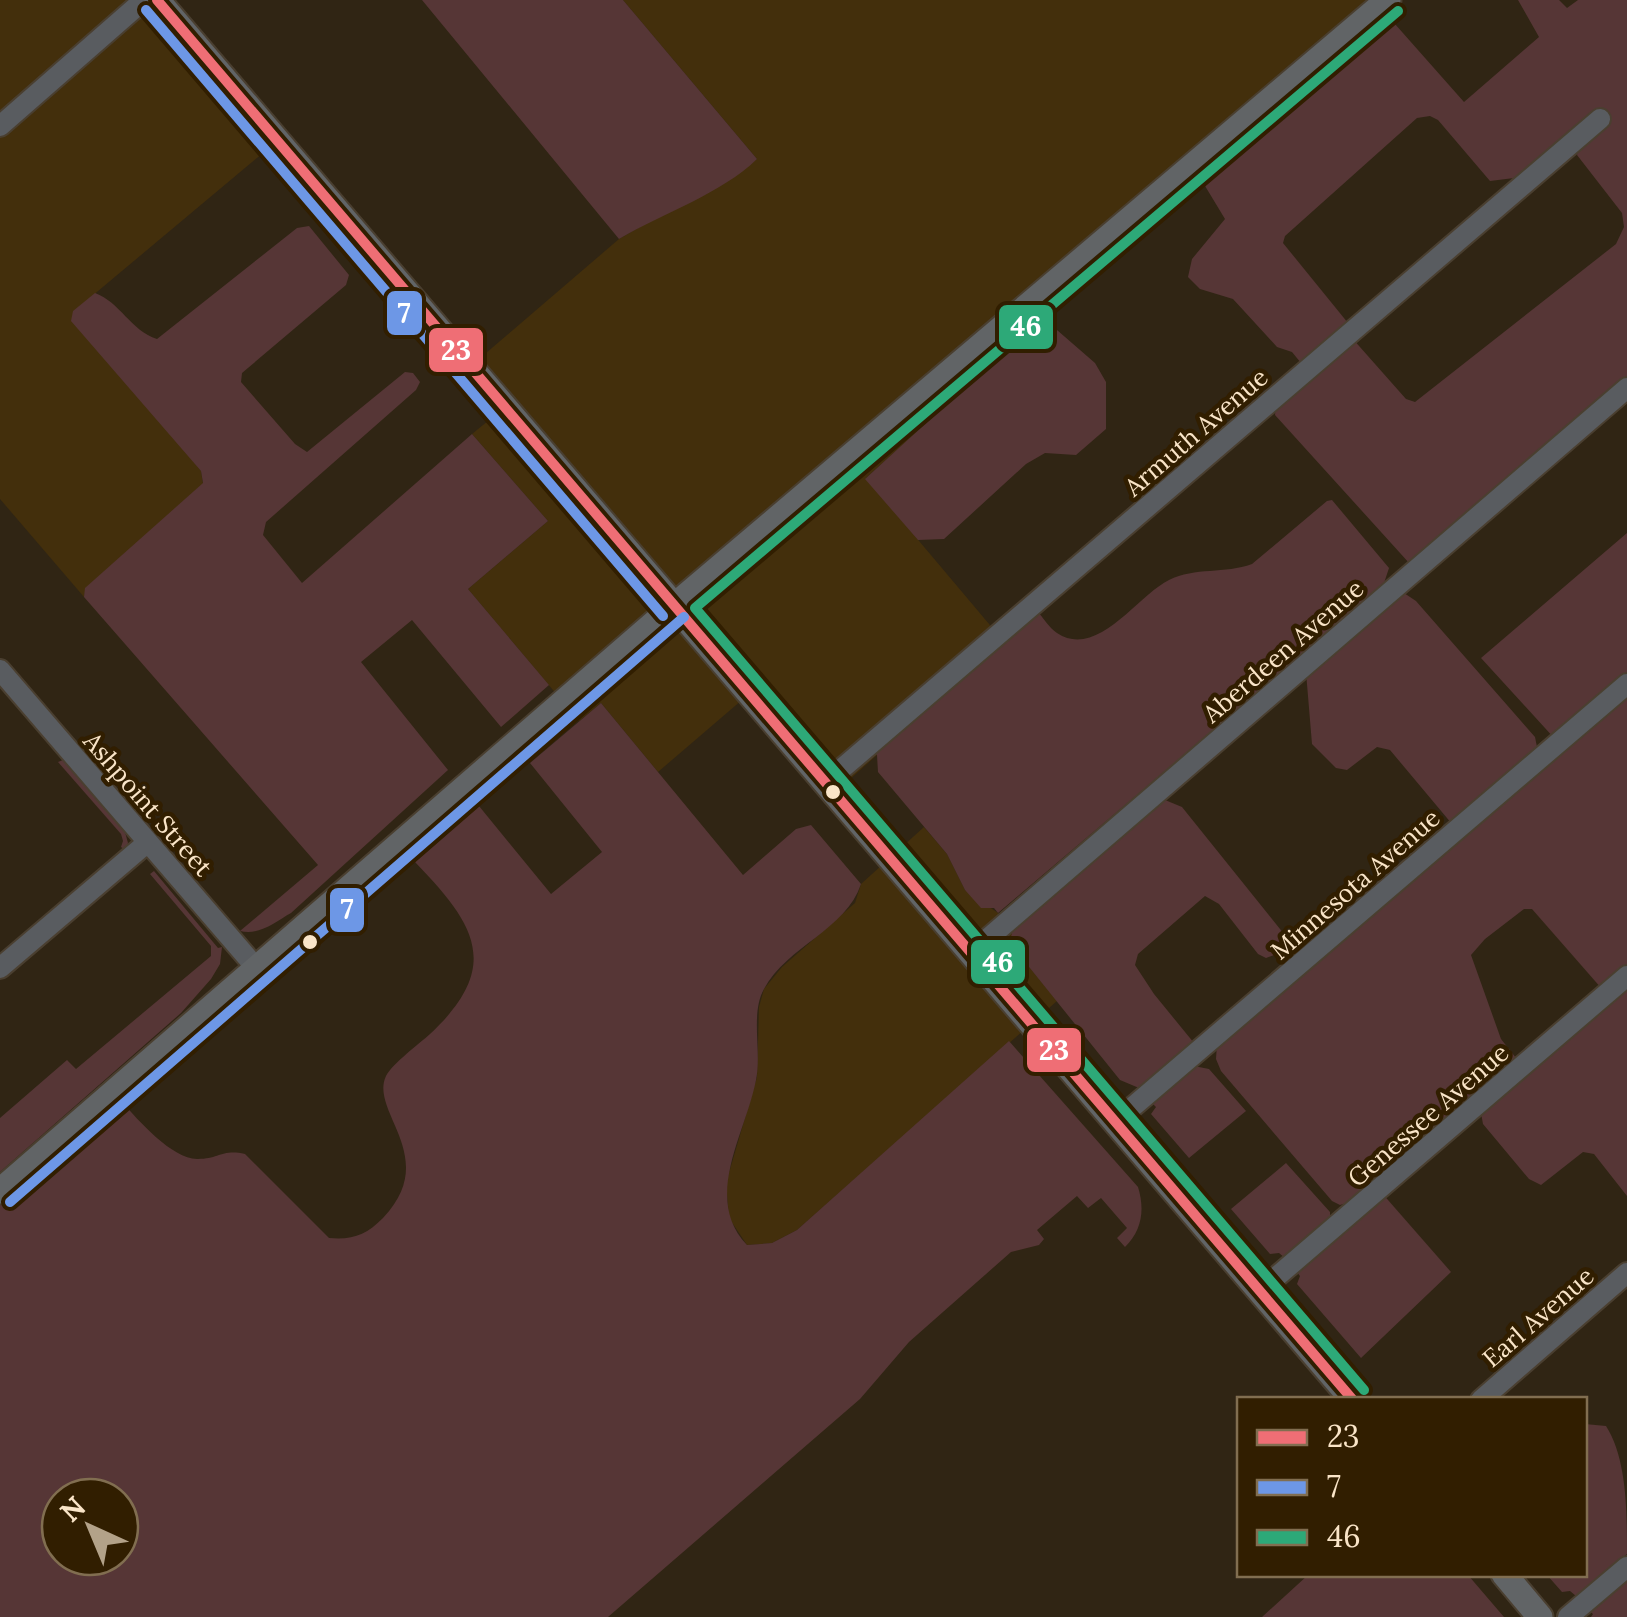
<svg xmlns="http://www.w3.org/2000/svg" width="1627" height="1617" font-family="Lora,serif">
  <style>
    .built { fill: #432f0c }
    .green { fill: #563636; fill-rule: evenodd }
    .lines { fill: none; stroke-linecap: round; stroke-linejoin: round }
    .minor-casing { stroke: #4a3f30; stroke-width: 24 }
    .major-casing { stroke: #4a3f30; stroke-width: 29 }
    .minor { stroke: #595c60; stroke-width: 20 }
    .major { stroke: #616466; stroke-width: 25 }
    .bus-1-casing { stroke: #311e00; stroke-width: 18 }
    .bus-2-casing { stroke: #311e00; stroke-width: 18 }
    .bus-3-casing { stroke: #311e00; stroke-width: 18 }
    .bus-1 { stroke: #ef6e75; stroke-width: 10 }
    .bus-2 { stroke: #6d97e6; stroke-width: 10 }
    .bus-3 { stroke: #2da978; stroke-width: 10 }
    .bus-dot { fill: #fae5c8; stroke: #311e00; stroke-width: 4 }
    .labels { text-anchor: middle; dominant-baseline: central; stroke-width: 9; stroke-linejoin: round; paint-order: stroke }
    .street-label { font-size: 25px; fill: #fae5c8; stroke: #311e00 }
    .line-badge { stroke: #311e00; stroke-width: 4 }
    .badge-label { font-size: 28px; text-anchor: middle; font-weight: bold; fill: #fff }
  </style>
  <rect width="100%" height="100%" fill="#302514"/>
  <path class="built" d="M 0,0 L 163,0 L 282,137 L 73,312 L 201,471 L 203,484 L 86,588 L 84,597 L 0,499 Z
    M 623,0 L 1382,0 L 1199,176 L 866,478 L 1000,637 L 873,750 L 877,755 L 839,789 L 756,688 L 658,772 L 601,703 L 579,721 L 468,589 L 548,521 L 472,434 L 505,407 L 472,365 L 619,239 L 757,159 Z
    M 924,827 L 947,854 L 965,890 L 998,913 L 1012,933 L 1013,947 L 1057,1001 L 797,1230 L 772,1243 L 747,1245 L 729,1218 L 726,1183 L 757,1077 L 759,1007 L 764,989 L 782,967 L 855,903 L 861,884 Z"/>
  <path class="green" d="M 422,0 L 623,0 L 757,159 C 721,194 663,213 619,239 Z
    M 1518,0 L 1559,0 L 1567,8 L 1578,0 L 1627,0 L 1627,379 L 1410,564 L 1275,415 L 1276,403 L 1352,338 L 1406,399 L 1415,402 L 1616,244 L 1624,227 L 1622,213 L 1577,155 L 1579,146 L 1570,132 L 1514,178 L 1490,181 L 1438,120 L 1430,116 L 1417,118 L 1285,236 L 1283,243 L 1348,323 L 1301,363 L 1292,352 L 1277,347 L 1233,299 L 1200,289 L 1188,277 L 1192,259 L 1225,219 L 1199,176 L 1387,15 L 1464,102 L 1539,37 Z
    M 309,226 L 349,275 L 346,285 L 242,373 L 241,382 L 295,444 L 307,452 L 405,372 L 413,373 L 420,382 L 416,390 L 266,522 L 263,535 L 302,583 L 472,434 L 548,521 L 468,589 L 549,685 L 501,727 L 412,620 L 361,662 L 448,770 L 291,913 C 275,922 259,936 240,931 L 318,865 L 84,597 L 85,588 L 203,483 L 201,471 L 71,321 L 73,311 L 95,293 C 120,302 131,331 157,339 L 297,228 Z
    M 1042,317 L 1095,363 L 1106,382 L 1106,429 L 1076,455 L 1045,453 L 1026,464 L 944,539 L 918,540 L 865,479 Z
    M 1332,500 L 1389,568 L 1383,586 L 998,913 L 994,908 L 981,908 L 965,890 L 947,854 L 878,772 L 877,755 L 872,750 L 1036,610 C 1043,617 1049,628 1057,633 C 1097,660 1138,595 1169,580 C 1195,567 1225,574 1252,564 L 1327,501 Z
    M 1627,533 L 1627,677 L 1555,739 L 1481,658 Z
    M 1404,593 L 1416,601 L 1535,737 L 1537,747 L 1531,757 L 1452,824 L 1390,750 L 1377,747 L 1347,770 L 1336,768 L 1312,744 L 1306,672 L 1395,594 Z
    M 1627,690 L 1627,968 L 1602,989 L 1532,909 L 1524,909 L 1485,939 L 1471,955 L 1501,1039 L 1516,1058 L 1353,1201 L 1340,1205 L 1332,1201 L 1221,1071 L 1216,1059 L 1217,1044 Z
    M 601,703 L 743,875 L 796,829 L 811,825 L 861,884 C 846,930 787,946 764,989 C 750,1014 762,1052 756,1080 C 746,1133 702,1198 747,1245 L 772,1243 L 797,1230 L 1009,1041 L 1138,1187 C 1145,1210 1142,1230 1125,1247 L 1117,1238 L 1127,1228 L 1101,1198 L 1088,1208 L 1077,1196 L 1037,1230 L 1044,1239 L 1039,1245 L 1011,1252 L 909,1342 L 860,1399 L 608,1617 L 0,1617 L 0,1204 L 122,1102 C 138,1120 173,1160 198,1159 C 219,1159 222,1149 245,1154 L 329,1238 C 353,1240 366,1235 383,1218 C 441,1157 369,1112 386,1076 C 392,1064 419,1044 430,1034 C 503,966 475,924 415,862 L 479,806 L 551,894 L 602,852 L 530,763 ZM 60,1497 L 120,1497 L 120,1557 L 60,1557 Z
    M 63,760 L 125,832 L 128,843 L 125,850 L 121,847 L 123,841 L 121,834 L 58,762 Z
    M 1165,800 L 1182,807 L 1284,934 L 1287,945 L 1280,953 L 1266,958 L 1258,954 L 1219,904 L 1205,896 L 1138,954 L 1135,965 L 1154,994 L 1194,1043 L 1139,1088 L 1120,1080 L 1013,947 L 1010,941 L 1012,933 L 1008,928 L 1149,804 Z
    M 154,871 L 218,948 L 222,947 L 220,964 L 211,979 L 181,1013 L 0,1172 L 0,1118 L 67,1060 L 76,1069 L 211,956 L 211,946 L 150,874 Z
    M 1627,983 L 1627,1196 L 1594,1154 L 1583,1152 L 1541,1185 L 1529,1179 L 1483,1124 L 1480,1108 Z
    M 1194,1066 L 1209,1069 L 1246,1111 L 1189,1158 L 1151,1114 L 1156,1107 L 1149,1100 Z
    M 1286,1163 L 1330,1212 L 1330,1219 L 1285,1258 L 1279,1253 L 1270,1254 L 1231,1209 Z
    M 1381,1192 L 1451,1272 L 1361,1358 L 1297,1284 L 1300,1276 L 1295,1270 Z
    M 1585,1424 L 1606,1426 C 1627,1459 1627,1511 1627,1554 L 1576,1596 L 1570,1591 L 1562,1592 L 1547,1575 L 1584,1574 Z
    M 1627,1574 L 1627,1617 L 1591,1617 L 1593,1614 L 1587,1609 Z
    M 1308,1575 L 1468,1575 L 1504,1617 L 1262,1617 Z"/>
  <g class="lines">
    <defs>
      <path id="minor" d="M 0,126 L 144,0
        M 0,670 L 258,970
        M 825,783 L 1600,119
        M 971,953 L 1627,388
        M 0,968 L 148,842
        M 1115,1122 L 1627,684
        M 1260,1291 L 1627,976
        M 1481,1400 L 1627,1273
        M 1568,1617 L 1627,1567"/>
      <path id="major" d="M 157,0 L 1353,1400
        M 0,1191 L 674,606 L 1388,0
        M 1504,1574 L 1540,1617"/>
    </defs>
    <use href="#minor" class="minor-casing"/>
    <use href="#major" class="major-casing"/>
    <use href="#minor" class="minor"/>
    <use href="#major" class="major"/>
    <defs>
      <path id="bus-1" d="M 157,0 L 1353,1400"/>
      <path id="bus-2" d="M 146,10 L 663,616
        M 10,1202 L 684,617"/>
      <path id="bus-3" d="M 1364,1390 L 695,608 L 1398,11"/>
    </defs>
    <use href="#bus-1" class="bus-1-casing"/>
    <use href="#bus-2" class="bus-2-casing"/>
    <use href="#bus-3" class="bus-3-casing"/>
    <use href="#bus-1" class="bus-1"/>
    <use href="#bus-2" class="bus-2"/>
    <use href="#bus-3" class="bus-3"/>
  </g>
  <g class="bus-dot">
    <circle cx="833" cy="792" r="9"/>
    <circle cx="310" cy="942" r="9"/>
  </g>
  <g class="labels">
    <g class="street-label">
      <text transform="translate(1196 432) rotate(-41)">Armuth Avenue</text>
      <text transform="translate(1283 651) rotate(-41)">Aberdeen Avenue</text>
      <text transform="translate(148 804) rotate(49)">Ashpoint Street</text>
      <text transform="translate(1355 884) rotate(-41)">Minnesota Avenue</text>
      <text transform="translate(1428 1115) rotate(-41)">Genessee Avenue</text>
      <text transform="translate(1538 1317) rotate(-41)">Earl Avenue</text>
    </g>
  </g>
  <g class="line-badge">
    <rect x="385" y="289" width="39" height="48" rx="10" fill="#6d97e6"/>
    <rect x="997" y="303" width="58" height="48" rx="10" fill="#2da978"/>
    <rect x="427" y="326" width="58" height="48" rx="10" fill="#ef6e75"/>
    <rect x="328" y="886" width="38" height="48" rx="10" fill="#6d97e6"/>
    <rect x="969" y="938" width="58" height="48" rx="10" fill="#2da978"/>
    <rect x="1025" y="1026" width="58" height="48" rx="10" fill="#ef6e75"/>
  </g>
  <g class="badge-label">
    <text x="404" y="323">7</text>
    <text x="1026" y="336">46</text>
    <text x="456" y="360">23</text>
    <text x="347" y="919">7</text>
    <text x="998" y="972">46</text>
    <text x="1054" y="1060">23</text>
  </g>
  <rect x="1237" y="1397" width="350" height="180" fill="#311e00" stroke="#816e50" stroke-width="2.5"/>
  <rect x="1257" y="1430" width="50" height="15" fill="#ef6e75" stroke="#816e50" stroke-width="2.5"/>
  <text x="1327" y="1447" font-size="30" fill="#fae5c8">23</text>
  <rect x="1257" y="1480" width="50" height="15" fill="#6d97e6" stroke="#816e50" stroke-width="2.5"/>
  <text x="1327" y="1497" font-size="30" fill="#fae5c8">7</text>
  <rect x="1257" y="1530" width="50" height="15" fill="#2da978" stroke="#816e50" stroke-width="2.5"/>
  <text x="1327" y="1547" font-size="30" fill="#fae5c8">46</text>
  <g transform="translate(90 1527) rotate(316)"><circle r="48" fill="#311e00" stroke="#816e50" stroke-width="2.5"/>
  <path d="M0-8L18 38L0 25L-18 38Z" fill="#b3a289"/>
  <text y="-15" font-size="28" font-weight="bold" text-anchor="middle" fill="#fae5c8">N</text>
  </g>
</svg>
